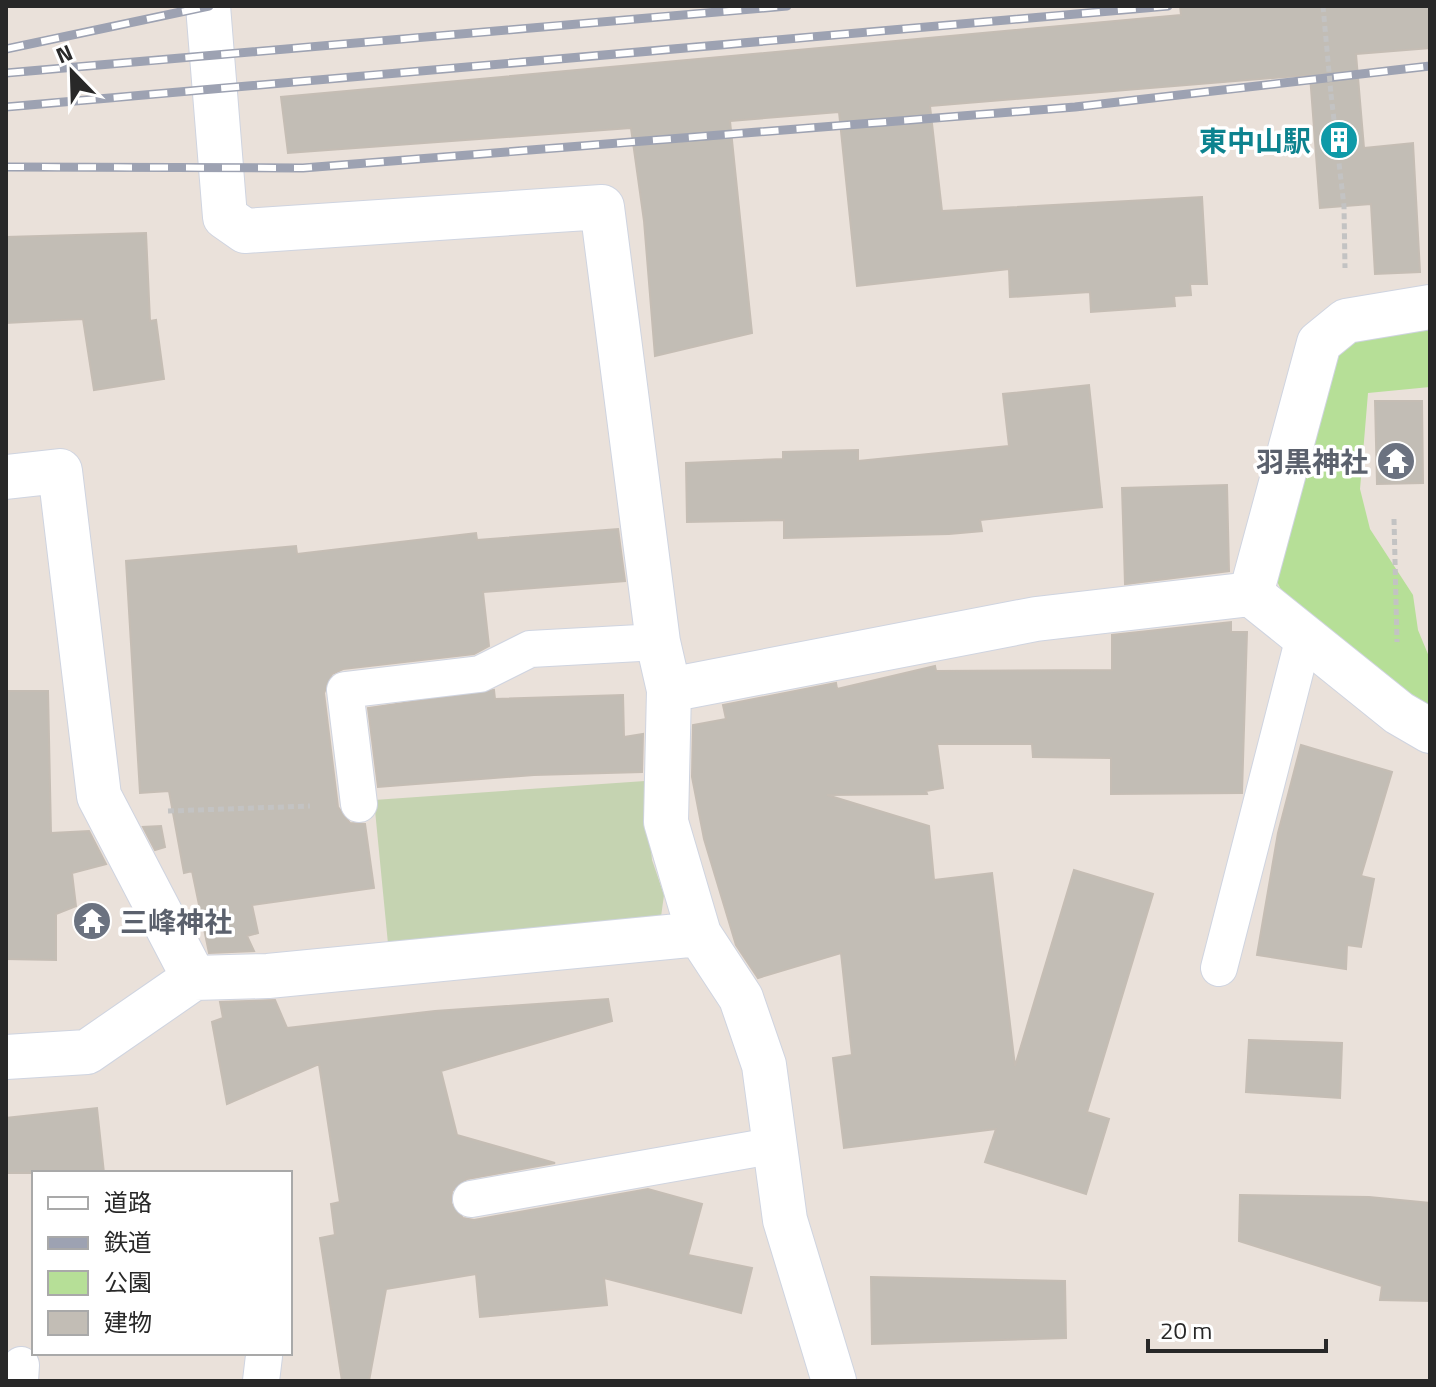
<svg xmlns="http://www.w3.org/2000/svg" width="1436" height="1387" font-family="'Titillium Web','Noto Sans JP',sans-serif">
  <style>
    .green { fill: #b6df97 }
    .cemetery { fill: #c5d3b1 }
    .building { fill: #c2bdb5; stroke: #c5bdb4; stroke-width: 2 }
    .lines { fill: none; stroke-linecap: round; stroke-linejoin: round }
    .service-casing { stroke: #cfd4e0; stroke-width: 38 }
    .minor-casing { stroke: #cfd4e0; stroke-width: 46 }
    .path { stroke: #c3c3c3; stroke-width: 5; stroke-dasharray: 6 4; stroke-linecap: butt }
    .service { stroke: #fff; stroke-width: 36 }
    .minor { stroke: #fff; stroke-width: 44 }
    .rail-casing { stroke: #9da2b2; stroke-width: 9 }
    .rail { stroke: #fff; stroke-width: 6; stroke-dasharray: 18; stroke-linecap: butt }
    .path-bridge { stroke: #c3c3c3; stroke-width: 5; stroke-dasharray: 6 4; stroke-linecap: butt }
    .labels { text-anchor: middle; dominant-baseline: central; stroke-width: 7; stroke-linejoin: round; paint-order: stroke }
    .culture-label { font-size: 28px; font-weight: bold; fill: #0d838f; stroke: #fff; text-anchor: end }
    .worship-label { font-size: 28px; font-weight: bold; fill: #5b616d; stroke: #fff; text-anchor: end }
  </style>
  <rect width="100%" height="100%" fill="#eae1da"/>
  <path class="green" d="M 1430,323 L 1430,387 L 1368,393 L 1360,489 L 1370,529 L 1413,595 L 1418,630 L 1430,659 L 1430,720 L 1282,592 L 1276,579 L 1337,357 L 1350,335 Z"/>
  <path class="cemetery" d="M 645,781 L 652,860 L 664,895 L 660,924 L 389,954 L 374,800 Z"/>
  <path class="building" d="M 1180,6 L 1430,6 L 1430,48 L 1356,54 L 1364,148 L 1413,143 L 1420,272 L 1375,274 L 1371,204 L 1320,208 L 1310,75 L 930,106 L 942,211 L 1202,197 L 1207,284 L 1190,284 L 1191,295 L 1174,296 L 1175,306 L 1091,312 L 1090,292 L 1010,297 L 1009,269 L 857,286 L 839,112 L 730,121 L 752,333 L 655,356 L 644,221 L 631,128 L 288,153 L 281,97 L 1181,15 Z
    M 146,233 L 150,321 L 156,320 L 164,379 L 94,390 L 83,319 L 6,323 L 6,237 Z
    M 1089,385 L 1102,507 L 980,520 L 982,531 L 949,534 L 784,538 L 784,520 L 687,522 L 686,463 L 783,459 L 783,452 L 858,450 L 858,461 L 1009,446 L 1003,394 Z
    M 1375,401 L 1422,401 L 1423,483 L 1377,484 Z
    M 1227,485 L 1229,571 L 1125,584 L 1122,488 Z
    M 618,529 L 625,581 L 483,592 L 489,646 L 474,654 L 343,669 L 332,674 L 324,693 L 338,807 L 350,823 L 365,824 L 374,888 L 252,905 L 258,933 L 247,936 L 254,951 L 209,953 L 192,871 L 184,873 L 169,791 L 140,793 L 126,561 L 296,546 L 297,554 L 476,533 L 477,540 Z
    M 1231,622 L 1231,632 L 1247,632 L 1242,793 L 1111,794 L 1111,758 L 1033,757 L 1032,744 L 937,744 L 943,788 L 926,791 L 927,794 L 827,795 L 929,826 L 934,880 L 992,873 L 1015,1066 L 1074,870 L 1153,894 L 1087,1112 L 1109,1119 L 1086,1194 L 985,1162 L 996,1129 L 844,1148 L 833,1058 L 852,1055 L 841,953 L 758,978 L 736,945 L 704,839 L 692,777 L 693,725 L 726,719 L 723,705 L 836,683 L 837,689 L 935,666 L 936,671 L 1112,670 L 1112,635 Z
    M 494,690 L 495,699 L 623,695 L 624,737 L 643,734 L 642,772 L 534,775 L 378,787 L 368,708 Z
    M 6,691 L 48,691 L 51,833 L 89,831 L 106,864 L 72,873 L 76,906 L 56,914 L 56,960 L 6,959 Z
    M 1301,745 L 1392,772 L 1361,876 L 1374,879 L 1361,947 L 1347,945 L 1346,969 L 1257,955 L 1278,833 Z
    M 161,826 L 165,847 L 155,850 L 143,827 Z
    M 608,999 L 612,1021 L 441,1071 L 457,1135 L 555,1163 L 467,1179 L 452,1191 L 451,1203 L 463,1218 L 474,1220 L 648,1189 L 702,1204 L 688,1255 L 752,1268 L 741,1313 L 604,1278 L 607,1305 L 480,1317 L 476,1274 L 386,1289 L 369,1381 L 342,1381 L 320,1238 L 335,1235 L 331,1204 L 340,1202 L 319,1064 L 227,1104 L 212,1022 L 223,1018 L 220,1002 L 275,1000 L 287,1028 L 435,1011 Z
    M 1249,1040 L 1342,1043 L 1340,1098 L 1246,1092 Z
    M 97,1108 L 104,1173 L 6,1173 L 6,1118 Z
    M 1240,1195 L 1369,1197 L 1430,1203 L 1430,1301 L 1380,1300 L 1382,1286 L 1239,1241 Z
    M 871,1277 L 1065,1281 L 1066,1338 L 872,1344 Z"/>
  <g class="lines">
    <defs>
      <path id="service" d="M 359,804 L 345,690 L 480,674 L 530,649 L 658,642
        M 1219,968 L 1304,637
        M 471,1199 L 777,1145
        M 20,1381 L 21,1365
        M 261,1381 L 264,1356"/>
      <path id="minor" d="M 208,6 L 225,217 L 245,231 L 602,207 L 658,642 L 669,690 L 666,822 L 699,934 L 741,998 L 764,1065 L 785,1220 L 834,1381
        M 6,477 L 60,471 L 99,796 L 194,978
        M 1251,594 L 1319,343 L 1346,321 L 1430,307
        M 669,690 L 1036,619 L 1251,594 L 1399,713 L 1430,731
        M 6,1057 L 87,1052 L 194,978 L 268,976 L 699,934"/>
    </defs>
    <use href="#service" class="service-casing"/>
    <use href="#minor" class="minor-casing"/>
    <path class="path" d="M 1331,94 L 1344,206 L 1345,268
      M 1394,519 L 1397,642
      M 168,811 L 310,806"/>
    <use href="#service" class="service"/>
    <use href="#minor" class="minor"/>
    <defs>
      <path id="rail" d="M 6,49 L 209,6
        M 6,73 L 787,6
        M 6,107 L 1168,6
        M 6,167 L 303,168 L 1075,107 L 1430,66"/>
    </defs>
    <use href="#rail" class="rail-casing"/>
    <use href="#rail" class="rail"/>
    <path class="path-bridge" d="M 1323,6 L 1331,94"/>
  </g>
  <defs>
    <symbol id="building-disc" viewBox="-11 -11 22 22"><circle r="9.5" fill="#0f9aa8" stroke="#fff"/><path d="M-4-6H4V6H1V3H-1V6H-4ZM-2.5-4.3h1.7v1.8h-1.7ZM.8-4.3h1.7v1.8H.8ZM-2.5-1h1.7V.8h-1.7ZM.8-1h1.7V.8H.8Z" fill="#fff"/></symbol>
    <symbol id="temple-disc" viewBox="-11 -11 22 22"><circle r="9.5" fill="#6b7280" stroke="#fff"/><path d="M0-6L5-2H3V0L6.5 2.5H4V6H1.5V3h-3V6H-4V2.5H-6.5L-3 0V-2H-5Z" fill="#fff"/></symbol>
  </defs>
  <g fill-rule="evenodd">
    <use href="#building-disc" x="1317" y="118" width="44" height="44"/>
    <use href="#temple-disc" x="1374" y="439" width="44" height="44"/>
    <use href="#temple-disc" x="70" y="899" width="44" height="44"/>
  </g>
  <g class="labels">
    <g class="culture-label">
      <text x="1311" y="140">東中山駅</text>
    </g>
    <g class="worship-label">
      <text x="1368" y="461">羽黒神社</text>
      <text x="120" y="921" text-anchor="start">三峰神社</text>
    </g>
  </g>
  <rect width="1436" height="1387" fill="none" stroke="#282828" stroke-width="16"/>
  <rect x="32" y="1171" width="260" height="184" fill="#ffffff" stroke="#a9a9a9" stroke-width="2"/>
  <rect x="48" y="1197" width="40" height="12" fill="#ffffff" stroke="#a9a9a9" stroke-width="2"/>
  <text x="104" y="1211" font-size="24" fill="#282828">道路</text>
  <rect x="48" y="1237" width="40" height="12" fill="#9da2b2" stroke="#a9a9a9" stroke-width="2"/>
  <text x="104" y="1251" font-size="24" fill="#282828">鉄道</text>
  <rect x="48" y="1271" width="40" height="24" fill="#b6df97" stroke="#a9a9a9" stroke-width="2"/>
  <text x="104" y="1291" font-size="24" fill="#282828">公園</text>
  <rect x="48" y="1311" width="40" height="24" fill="#c2bdb5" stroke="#a9a9a9" stroke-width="2"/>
  <text x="104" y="1331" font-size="24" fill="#282828">建物</text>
  <g transform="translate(72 72) rotate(337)" stroke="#ffffff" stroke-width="6" paint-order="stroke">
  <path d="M0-6L14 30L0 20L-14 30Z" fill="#282828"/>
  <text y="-12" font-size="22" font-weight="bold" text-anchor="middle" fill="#282828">N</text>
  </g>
  <path d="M1148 1339v12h178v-12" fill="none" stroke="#282828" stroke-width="4"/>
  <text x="1160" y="1339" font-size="24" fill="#282828" stroke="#ffffff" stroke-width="6" paint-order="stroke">20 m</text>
</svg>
